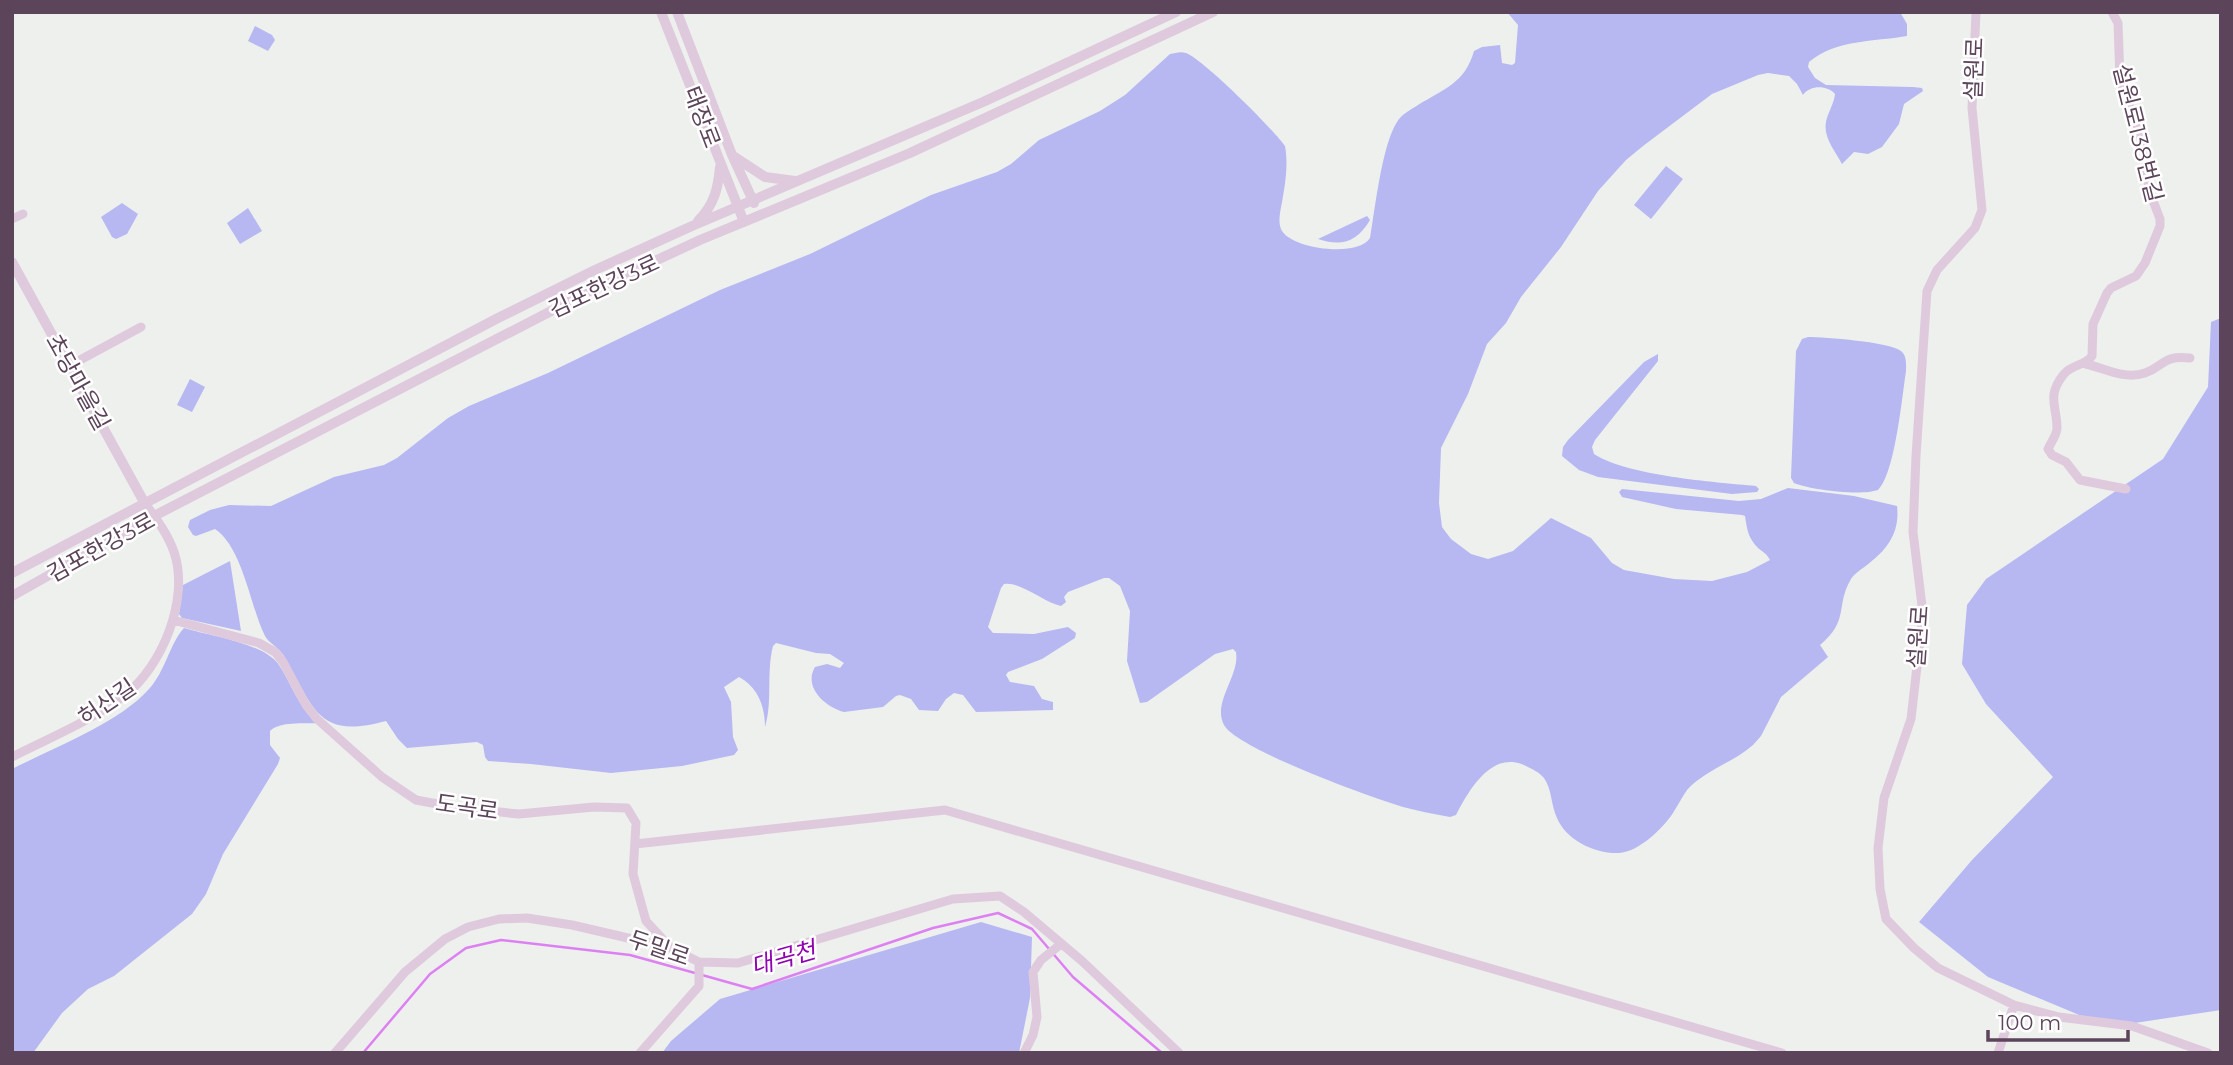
<svg xmlns="http://www.w3.org/2000/svg" width="2233" height="1065" font-family="Montserrat,'Noto Sans KR',sans-serif">
  <style>
    .green { fill: #b7b7f2 }
    .lines { fill: none; stroke-linecap: round; stroke-linejoin: round }
    .stream { stroke: #dd81f2; stroke-width: 2.5 }
    .minor { stroke: #dfcadd; stroke-width: 9 }
    .tertiary { stroke: #dfcadd; stroke-width: 10 }
    .labels { text-anchor: middle; dominant-baseline: central; stroke-width: 5; stroke-linejoin: round; paint-order: stroke }
    .street-label { font-size: 23px; fill: #5c445a; stroke: #fff }
    .water-label { font-size: 24px; font-style: italic; fill: #9102b1; stroke: #fff }
  </style>
  <rect width="100%" height="100%" fill="#eef0ed"/>
  <path class="green" d="M 1507,12 L 1900,12 L 1907,24 L 1907,36 C 1873,42 1837,39 1809,62 L 1808,67 L 1815,78 L 1826,85 L 1913,87 L 1922,88 L 1923,91 L 1904,104 L 1899,124 L 1882,147 L 1868,154 L 1854,152 L 1842,164 C 1835,151 1823,137 1826,122 C 1828,112 1834,104 1835,94 C 1827,85 1810,85 1803,95 L 1797,84 L 1789,76 L 1768,73 L 1758,75 L 1712,94 L 1643,146 L 1626,160 L 1598,191 L 1561,247 L 1521,297 L 1506,323 L 1487,344 L 1468,394 L 1441,448 L 1439,503 L 1442,527 L 1451,539 L 1471,554 L 1488,559 L 1513,551 L 1551,518 L 1591,538 L 1612,563 L 1624,570 L 1674,579 L 1712,581 L 1747,572 L 1770,560 C 1767,554 1763,552 1758,548 C 1748,538 1747,529 1745,516 L 1742,515 L 1676,509 L 1622,497 L 1619,492 L 1622,489 L 1739,501 L 1761,499 L 1788,488 L 1854,496 L 1897,506 C 1900,532 1888,549 1867,565 C 1862,569 1855,573 1851,579 C 1835,606 1850,620 1820,645 L 1828,657 L 1781,697 L 1761,736 L 1753,745 C 1734,762 1705,770 1687,790 C 1682,797 1678,805 1673,813 C 1663,828 1639,852 1619,853 C 1595,854 1566,840 1557,818 C 1551,806 1552,789 1544,778 C 1539,772 1532,769 1526,766 C 1492,749 1469,790 1456,815 L 1450,817 C 1434,814 1418,811 1403,807 C 1373,798 1237,749 1224,725 C 1212,702 1240,676 1236,652 L 1233,649 L 1215,654 L 1147,702 L 1140,703 L 1127,661 L 1130,611 L 1120,586 L 1109,578 L 1104,578 L 1068,592 L 1064,597 L 1066,602 L 1061,606 C 1045,603 1020,581 1004,584 L 1001,588 L 988,627 L 993,633 L 1034,634 L 1068,627 L 1076,633 L 1075,638 L 1042,659 L 1008,672 L 1006,675 L 1010,682 L 1034,686 L 1042,699 L 1053,702 L 1053,710 L 976,712 L 963,695 L 954,693 L 946,699 L 938,711 L 919,710 L 911,699 L 900,695 L 896,696 L 883,707 L 844,712 C 825,707 803,687 815,667 L 827,664 L 840,668 L 844,663 L 830,654 L 816,653 L 776,643 L 773,646 C 766,673 773,701 765,727 C 765,707 758,687 739,677 L 724,687 L 731,702 L 733,737 L 738,750 L 734,755 L 682,766 L 611,773 L 531,764 L 488,761 L 485,757 L 483,745 L 477,742 L 407,748 L 398,739 L 386,721 C 326,737 317,718 291,669 C 288,663 285,656 280,651 C 275,645 268,642 265,636 C 250,606 243,548 215,529 L 196,536 L 193,535 L 188,527 L 190,520 L 210,510 L 229,505 L 271,506 L 334,477 L 384,465 L 397,458 L 448,418 L 469,406 L 548,373 L 720,290 L 810,254 L 931,195 L 997,172 L 1011,164 L 1039,140 L 1100,111 L 1125,95 L 1170,54 C 1176,53 1180,51 1186,53 C 1204,60 1273,129 1285,146 C 1288,162 1286,180 1283,196 C 1282,205 1277,220 1281,229 C 1289,249 1358,258 1370,238 C 1375,209 1382,145 1397,122 C 1401,115 1410,110 1418,105 C 1444,89 1465,83 1474,51 L 1482,47 L 1500,45 L 1502,63 L 1512,65 L 1515,63 L 1518,25 Z
    M 255,26 L 272,35 L 275,40 L 268,51 L 248,41 Z
    M 1666,166 L 1683,179 L 1651,219 L 1634,205 Z
    M 122,203 L 138,214 L 127,234 L 116,239 L 112,237 L 101,217 Z
    M 248,208 L 262,231 L 240,244 L 227,223 Z
    M 1367,216 L 1370,220 C 1357,242 1342,247 1318,239 Z
    M 2221,318 L 2221,1010 L 2108,1027 L 1988,977 L 1919,922 L 1972,860 L 2053,777 L 1986,704 L 1962,664 L 1967,605 L 1986,579 L 2163,459 L 2208,387 L 2211,322 Z
    M 1808,337 C 1825,337 1889,342 1901,351 C 1907,356 1906,364 1906,371 C 1902,397 1895,474 1878,490 C 1861,496 1811,490 1794,483 L 1791,478 L 1796,351 L 1802,339 Z
    M 1658,354 L 1658,361 L 1595,440 L 1592,447 L 1594,454 C 1628,476 1714,482 1756,486 L 1759,489 L 1757,492 L 1732,494 L 1598,477 L 1579,470 L 1562,456 L 1563,447 L 1568,440 L 1644,362 Z
    M 190,379 L 205,387 L 192,412 L 177,405 Z
    M 230,561 L 241,631 L 182,618 L 179,614 L 183,585 Z
    M 184,628 C 210,636 264,643 279,665 C 292,685 298,706 317,723 C 303,724 280,721 270,731 L 270,745 L 280,758 L 278,764 L 223,854 L 206,894 L 192,914 L 114,976 L 88,989 L 62,1013 L 33,1053 L 12,1053 L 12,769 C 53,748 119,723 149,689 C 165,672 170,643 184,628 Z
    M 981,922 L 1032,937 L 1030,998 L 1019,1053 L 662,1053 L 671,1041 L 720,999 Z"/>
  <g class="lines">
    <path class="stream" d="M 702,975 L 752,989 L 933,928 L 998,913 L 1032,929 L 1073,977 L 1162,1053
      M 363,1053 L 430,974 L 466,948 L 501,940 L 630,955 L 695,973"/>
    <path class="minor" d="M 1976,12 L 1972,108 L 1982,210 L 1975,228 L 1937,270 L 1927,291 L 1916,456 L 1913,532 L 1923,614 L 1911,719 L 1884,798 L 1878,848 L 1880,889 L 1886,919 L 1914,948 L 1938,968 L 2014,1005 L 2059,1017 L 2132,1026 L 2208,1053
      M 2112,12 L 2118,23 L 2120,80 L 2145,149 L 2149,190 L 2160,219 L 2160,226 L 2145,263 L 2136,276 L 2111,288 L 2107,293 L 2093,324 L 2092,356 C 2085,366 2072,364 2064,374 C 2046,396 2057,406 2057,428 C 2057,435 2051,442 2048,449 L 2052,455 L 2066,462 L 2080,480 L 2126,489
      M 12,219 L 23,214
      M 2086,364 C 2104,368 2124,380 2145,373 C 2165,366 2162,355 2190,358
      M 69,366 L 141,327
      M 173,620 L 259,643 L 275,652 L 283,662 L 306,705 L 317,719 L 382,777 L 416,800 L 459,808 L 519,814 L 594,807 L 627,808 L 636,823 L 633,874 L 646,921 L 670,947
      M 12,757 C 49,738 91,721 124,696 C 162,667 190,599 174,552 C 168,534 155,517 144,502
      M 635,844 L 945,810 L 1782,1053
      M 335,1053 L 405,972 L 445,939 L 468,927 L 499,919 L 527,918 L 572,925 L 671,948 L 699,962 L 738,963 L 953,899 L 1000,896 L 1024,912 L 1082,961 L 1179,1053
      M 640,1053 L 699,986 L 699,962
      M 1024,1053 L 1033,1035 L 1037,1017 L 1033,972 L 1041,960 L 1061,944
      M 1998,1053 L 2014,1005"/>
    <path class="tertiary" d="M 661,12 L 744,222
      M 677,12 L 732,155 L 754,203
      M 733,156 L 765,177 L 795,181
      M 698,221 C 714,205 718,189 720,167
      M 12,262 L 144,502
      M 12,573 L 498,318 L 595,270 L 692,226 L 983,102 L 1176,12
      M 12,596 L 154,516 L 586,293 L 700,240 L 910,153 L 1213,12"/>
  </g>
  <g class="labels">
    <g class="street-label">
      <text transform="translate(1974 69) rotate(-88)">설원로</text>
      <text transform="translate(702 117) rotate(69)">태장로</text>
      <text transform="translate(2138 133) rotate(76)">설원로138번길</text>
      <text transform="translate(604 286) rotate(-25)">김포한강3로</text>
      <text transform="translate(78 382) rotate(61)">초당마을길</text>
      <text transform="translate(101 547) rotate(-29)">김포한강3로</text>
      <text transform="translate(1918 637) rotate(-86)">설원로</text>
      <text transform="translate(107 702) rotate(-34)">허산길</text>
      <text transform="translate(467 807) rotate(8)">도곡로</text>
      <text transform="translate(659 948) rotate(19)">두밀로</text>
    </g>
    <g class="water-label">
      <text transform="translate(783 958) rotate(-16)">대곡천</text>
    </g>
  </g>
  <rect width="2233" height="1065" fill="none" stroke="#5c445a" stroke-width="28"/>
  <path d="M1988 1030v10h140v-10" fill="none" stroke="#5c445a" stroke-width="3.5"/>
  <text x="1998" y="1030" font-size="21" fill="#5c445a" stroke="#ffffff" stroke-width="5" paint-order="stroke">100 m</text>
</svg>
